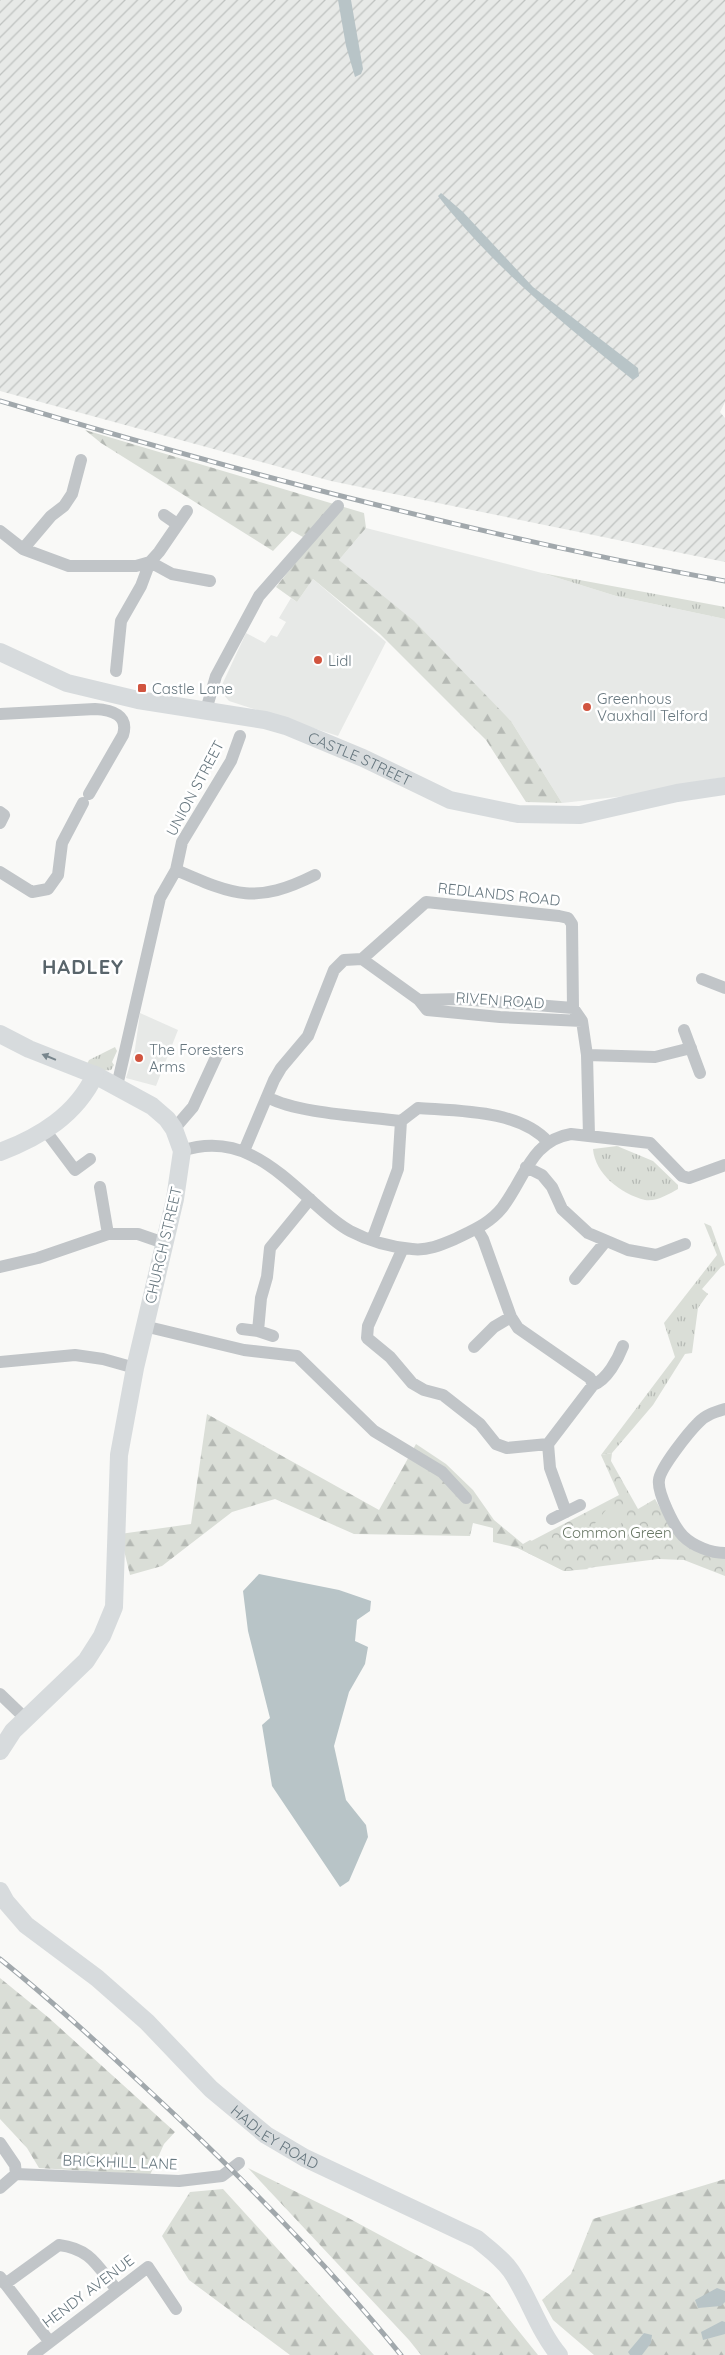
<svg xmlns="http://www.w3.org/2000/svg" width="725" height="2355" font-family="Quicksand,sans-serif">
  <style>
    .built { fill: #e7e9e7 }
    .industrial { fill: url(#industrial-furrows) }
    .grass { fill: url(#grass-tufts) }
    .forest { fill: url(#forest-firs) }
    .park { fill: url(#park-crowns) }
    .garden { fill: #daded7 }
    .water { fill: #b8c4c7 }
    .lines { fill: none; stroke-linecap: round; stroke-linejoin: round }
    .street { stroke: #c1c5c8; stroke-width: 12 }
    .secondary { stroke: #d7dbdd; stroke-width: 18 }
    .rail-casing { stroke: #a1a8ac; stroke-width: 5 }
    .rail { stroke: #fff; stroke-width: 3; stroke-dasharray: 9; stroke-linecap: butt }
    .oneway { fill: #78868d }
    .poi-dot { fill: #d1543f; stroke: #fff; stroke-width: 2 }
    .labels { text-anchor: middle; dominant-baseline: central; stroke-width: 5; stroke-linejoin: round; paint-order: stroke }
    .poi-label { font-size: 15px; fill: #67777f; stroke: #fff; text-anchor: start }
    .street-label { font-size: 15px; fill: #67777f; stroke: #fff }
    .park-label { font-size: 15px; fill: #6a7866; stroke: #fff }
    .district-label { font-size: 20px; font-weight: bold; letter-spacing: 1px; fill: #59656b; stroke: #fff }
  </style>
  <defs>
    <pattern id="industrial-furrows" width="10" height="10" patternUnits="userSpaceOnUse" patternTransform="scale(1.25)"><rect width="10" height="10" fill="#e7e9e7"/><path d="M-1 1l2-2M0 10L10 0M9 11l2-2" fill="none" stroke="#bfc2c0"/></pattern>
    <pattern id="grass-tufts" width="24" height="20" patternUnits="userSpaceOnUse" patternTransform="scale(1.25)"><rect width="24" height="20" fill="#daded7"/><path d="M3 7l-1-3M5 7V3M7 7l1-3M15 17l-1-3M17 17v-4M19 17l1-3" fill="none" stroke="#b5b9b4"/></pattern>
    <pattern id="forest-firs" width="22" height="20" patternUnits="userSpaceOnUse" patternTransform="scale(1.25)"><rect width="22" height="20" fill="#daded7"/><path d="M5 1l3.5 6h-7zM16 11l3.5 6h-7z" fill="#b5b9b4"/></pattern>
    <pattern id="park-crowns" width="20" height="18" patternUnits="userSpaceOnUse" patternTransform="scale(1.25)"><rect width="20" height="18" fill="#daded7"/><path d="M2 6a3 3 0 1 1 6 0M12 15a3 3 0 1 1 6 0" fill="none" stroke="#b5b9b4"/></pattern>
  </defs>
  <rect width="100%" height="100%" fill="#f9f9f7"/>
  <path class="built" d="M 366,528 L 542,573 L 616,596 L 725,619 L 725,777 L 675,785 L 644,794 L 562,803 L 511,721 L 339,560 Z
    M 313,579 L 386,642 L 338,736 L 229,701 L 223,694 L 221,687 L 246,633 L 265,643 L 271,635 L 277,637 L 286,622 L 279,618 L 291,598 L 297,602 Z
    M 140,1013 L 178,1030 L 156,1086 L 126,1078 L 135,1049 Z"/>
  <path class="industrial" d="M 0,0 L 725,0 L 725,402 L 720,412 L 725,418 L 725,562 L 331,481 L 0,391 Z"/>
  <path class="grass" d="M 542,573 L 725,607 L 725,619 L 616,596 Z
    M 115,1047 L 117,1051 L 112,1062 L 114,1065 L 111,1070 L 101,1071 L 87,1064 L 89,1060 Z
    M 617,1146 L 653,1161 L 678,1185 L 678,1189 C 669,1194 656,1202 645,1200 C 621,1194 595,1174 593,1149 Z
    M 704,1223 L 711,1226 L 725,1265 L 721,1267 L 702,1289 L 708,1294 L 698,1308 L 692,1353 L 685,1354 L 653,1405 L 612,1453 L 601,1455 L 675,1357 L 664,1323 L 717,1255 Z"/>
  <path class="forest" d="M 85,430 L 364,513 L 366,528 L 339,560 L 414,621 L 511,721 L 562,803 L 526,802 L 486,740 L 380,634 L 313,579 L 297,602 L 276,587 L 312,542 L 292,531 L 273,551 L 101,443 Z
    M 207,1414 L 379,1510 L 416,1444 L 446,1464 L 473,1490 L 494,1520 L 523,1544 L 530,1540 L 589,1569 L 564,1571 L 518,1548 L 493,1542 L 493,1528 L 473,1523 L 470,1536 L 354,1534 L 275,1499 L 232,1512 L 162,1566 L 130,1575 L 120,1534 L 191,1524 Z
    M 0,1978 L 49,2018 L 175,2132 L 164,2144 L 150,2175 L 39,2168 L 27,2148 L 0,2119 Z
    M 248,2168 L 341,2214 L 489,2294 L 538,2355 L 421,2355 L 409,2340 Z
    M 725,2179 L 725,2355 L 594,2355 L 553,2320 L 542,2300 L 571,2274 L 593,2219 Z
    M 223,2189 L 374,2355 L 290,2355 L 189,2280 L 162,2236 L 190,2192 Z"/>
  <path class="park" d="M 612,1453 L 611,1461 L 638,1509 L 655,1499 L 677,1538 L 725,1559 L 725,1576 L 684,1560 L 658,1559 L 564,1571 L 518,1548 L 619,1495 L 601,1455 Z"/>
  <path class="garden" d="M 611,1504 L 626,1518 L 606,1541 L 591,1528 Z"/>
  <path class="water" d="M 338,0 L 351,0 L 363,69 L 361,74 L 355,77 L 346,46 Z
    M 441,193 L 463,212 L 533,287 L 638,368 L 639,376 L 633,380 C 563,323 493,267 438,196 Z
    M 259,1574 L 339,1590 L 371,1601 L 370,1611 L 357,1620 L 355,1641 L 368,1647 L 365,1664 L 349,1692 L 334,1746 L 346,1800 L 366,1825 L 368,1837 L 349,1881 L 340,1887 L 272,1786 L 262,1725 L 270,1718 L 248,1631 L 243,1591 Z
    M 717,2288 L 725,2291 L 725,2302 L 721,2306 L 698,2308 L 695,2300 Z
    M 722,2321 L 725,2322 L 725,2334 L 703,2340 L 701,2332 Z
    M 644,2333 L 652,2335 L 651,2343 L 642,2355 L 630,2355 L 628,2352 Z"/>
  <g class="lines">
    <path class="street" d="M 164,515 L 177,524
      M 0,531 L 23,549 L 69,566 L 136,566 L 150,562 L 159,552 L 187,511
      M 23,549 L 51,516 L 64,506 L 72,494 L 81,460
      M 116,671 L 121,621 L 141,586 L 150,562 L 172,574 L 210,581
      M 206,710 L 216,676 L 259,596 L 338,506
      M 0,714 L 95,709 C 112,710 129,715 123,735 L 89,794
      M 0,812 L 4,815 L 0,823
      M 176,870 C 234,895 255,905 315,875
      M 0,872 L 32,892 L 48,889 L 58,875 L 62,843 L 83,803
      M 362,959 L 419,1000 L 460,999 L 573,1008
      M 702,979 L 725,988
      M 419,1000 L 427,1010 L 500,1017 L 582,1021
      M 684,1030 L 700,1073
      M 587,1055 L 655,1057 L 691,1048
      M 117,1086 L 160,898 L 176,870 L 182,842 L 231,761 L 240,736
      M 267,1097 C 299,1114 364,1116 401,1121
      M 174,1129 L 193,1107 L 217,1055
      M 45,1130 L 75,1170 L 90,1159
      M 182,1151 C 238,1132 275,1168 314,1203 C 325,1213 337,1224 350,1231 C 369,1241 391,1247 412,1249 C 427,1251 441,1245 455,1239 C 473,1230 489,1224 502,1208 C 524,1180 531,1140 571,1134 L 650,1143 L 682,1176 L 689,1178 L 725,1165
      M 244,1151 L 274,1080 L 281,1068 L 308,1036 L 334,970 L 344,960 L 362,959 L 426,902 L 559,916 L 568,918 L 572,924 L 573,1008 L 582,1021 L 587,1055 L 589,1136
      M 526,1167 L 542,1175 L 552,1187 L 562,1209 L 588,1233 L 628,1250 L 656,1255 L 685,1244
      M 100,1187 L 108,1234
      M 477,1229 L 483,1239 L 511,1317 L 518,1328 L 590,1378 L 593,1385 L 548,1444 L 550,1468 L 566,1512
      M 372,1240 L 398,1169 L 401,1121 L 418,1108 C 458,1111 520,1110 548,1142
      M 403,1248 L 368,1326 L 367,1338 L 390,1357 L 412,1383 L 424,1390 L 443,1395 L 480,1424 L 496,1444 L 507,1448 L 548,1444
      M 0,1267 L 38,1258 L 108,1234 L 138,1234 L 164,1243
      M 575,1279 L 606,1241
      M 144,1326 L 244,1350 L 297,1356 L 374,1431 L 442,1472 L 466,1498
      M 242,1329 L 258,1331
      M 273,1336 L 258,1331 L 261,1298 L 267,1277 L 270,1248 L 310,1199
      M 474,1347 L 494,1327 L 511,1317
      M 0,1362 L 75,1355 L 103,1359 L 135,1368
      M 593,1385 C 607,1380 618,1359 623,1346
      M 725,1409 C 715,1412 705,1415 698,1423 C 689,1432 660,1468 659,1480 C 657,1492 674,1527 683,1536 C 693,1546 711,1553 725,1553
      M 552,1519 L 580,1505
      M 0,1694 L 25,1718
      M 0,2143 L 15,2165 L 16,2174
      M 0,2188 L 16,2174 L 179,2181 L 222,2176 L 239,2163
      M 0,2277 L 49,2341
      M 5,2284 L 59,2245 C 91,2249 97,2266 117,2290
      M 33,2355 L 148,2267 L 176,2309"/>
    <g class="secondary">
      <path id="s1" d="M 0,652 L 67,683 L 138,700 L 265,720 L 286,726 L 363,758 L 450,800 L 518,814 L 580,815 L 677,793 L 725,786"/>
      <path d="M 0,1034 L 29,1049 L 95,1075 L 152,1106 L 167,1119 L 174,1129 L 182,1151 L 175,1199 L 135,1368 L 119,1455 L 114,1607 L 102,1636 L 86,1661 L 13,1731 L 0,1751"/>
      <path d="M 0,1152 C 40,1137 76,1115 95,1075"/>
      <path id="s2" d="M 0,1891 L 6,1902 L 26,1925 L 97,1978 L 147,2022 L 211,2089 L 266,2135 L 305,2158 L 477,2239 C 489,2249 502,2258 511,2271 C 529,2297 538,2330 559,2355"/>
    </g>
    <defs>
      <path id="rail" d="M 0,401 C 239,472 480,536 725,581
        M 0,1959 C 50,1999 98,2043 145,2087 C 236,2171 323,2259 401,2355"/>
    </defs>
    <use href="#rail" class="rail-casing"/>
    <use href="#rail" class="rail"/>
  </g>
  <defs><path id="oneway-solid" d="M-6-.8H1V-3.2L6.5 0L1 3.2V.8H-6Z" transform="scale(1.25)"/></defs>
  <use class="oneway" href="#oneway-solid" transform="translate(49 1057) rotate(-158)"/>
  <g class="poi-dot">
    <circle cx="318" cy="660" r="5"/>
    <rect x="137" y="683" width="10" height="10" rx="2.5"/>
    <circle cx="587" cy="707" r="5"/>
    <circle cx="139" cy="1058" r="5"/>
  </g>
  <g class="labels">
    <g class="poi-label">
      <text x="328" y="660">Lidl</text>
      <text x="152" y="688">Castle Lane</text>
      <text x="597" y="698">Greenhous<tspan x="597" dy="17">Vauxhall Telford</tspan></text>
      <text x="149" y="1049">The Foresters<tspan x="149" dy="17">Arms</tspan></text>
    </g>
    <g class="street-label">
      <text stroke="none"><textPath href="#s1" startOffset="378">CASTLE STREET</textPath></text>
      <text transform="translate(195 788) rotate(-62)">UNION STREET</text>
      <text transform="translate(499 894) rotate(6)">REDLANDS ROAD</text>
      <text transform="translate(500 1000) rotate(4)">RIVEN ROAD</text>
      <text transform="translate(163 1245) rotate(-77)">CHURCH STREET</text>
      <text stroke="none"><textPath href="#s2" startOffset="371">HADLEY ROAD</textPath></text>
      <text transform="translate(120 2162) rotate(2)">BRICKHILL LANE</text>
      <text transform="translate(88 2291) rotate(-37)">HENDY AVENUE</text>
    </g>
    <g class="park-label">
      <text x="617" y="1532">Common Green</text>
    </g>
    <g class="district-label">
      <text x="83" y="966">HADLEY</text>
    </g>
  </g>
</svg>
